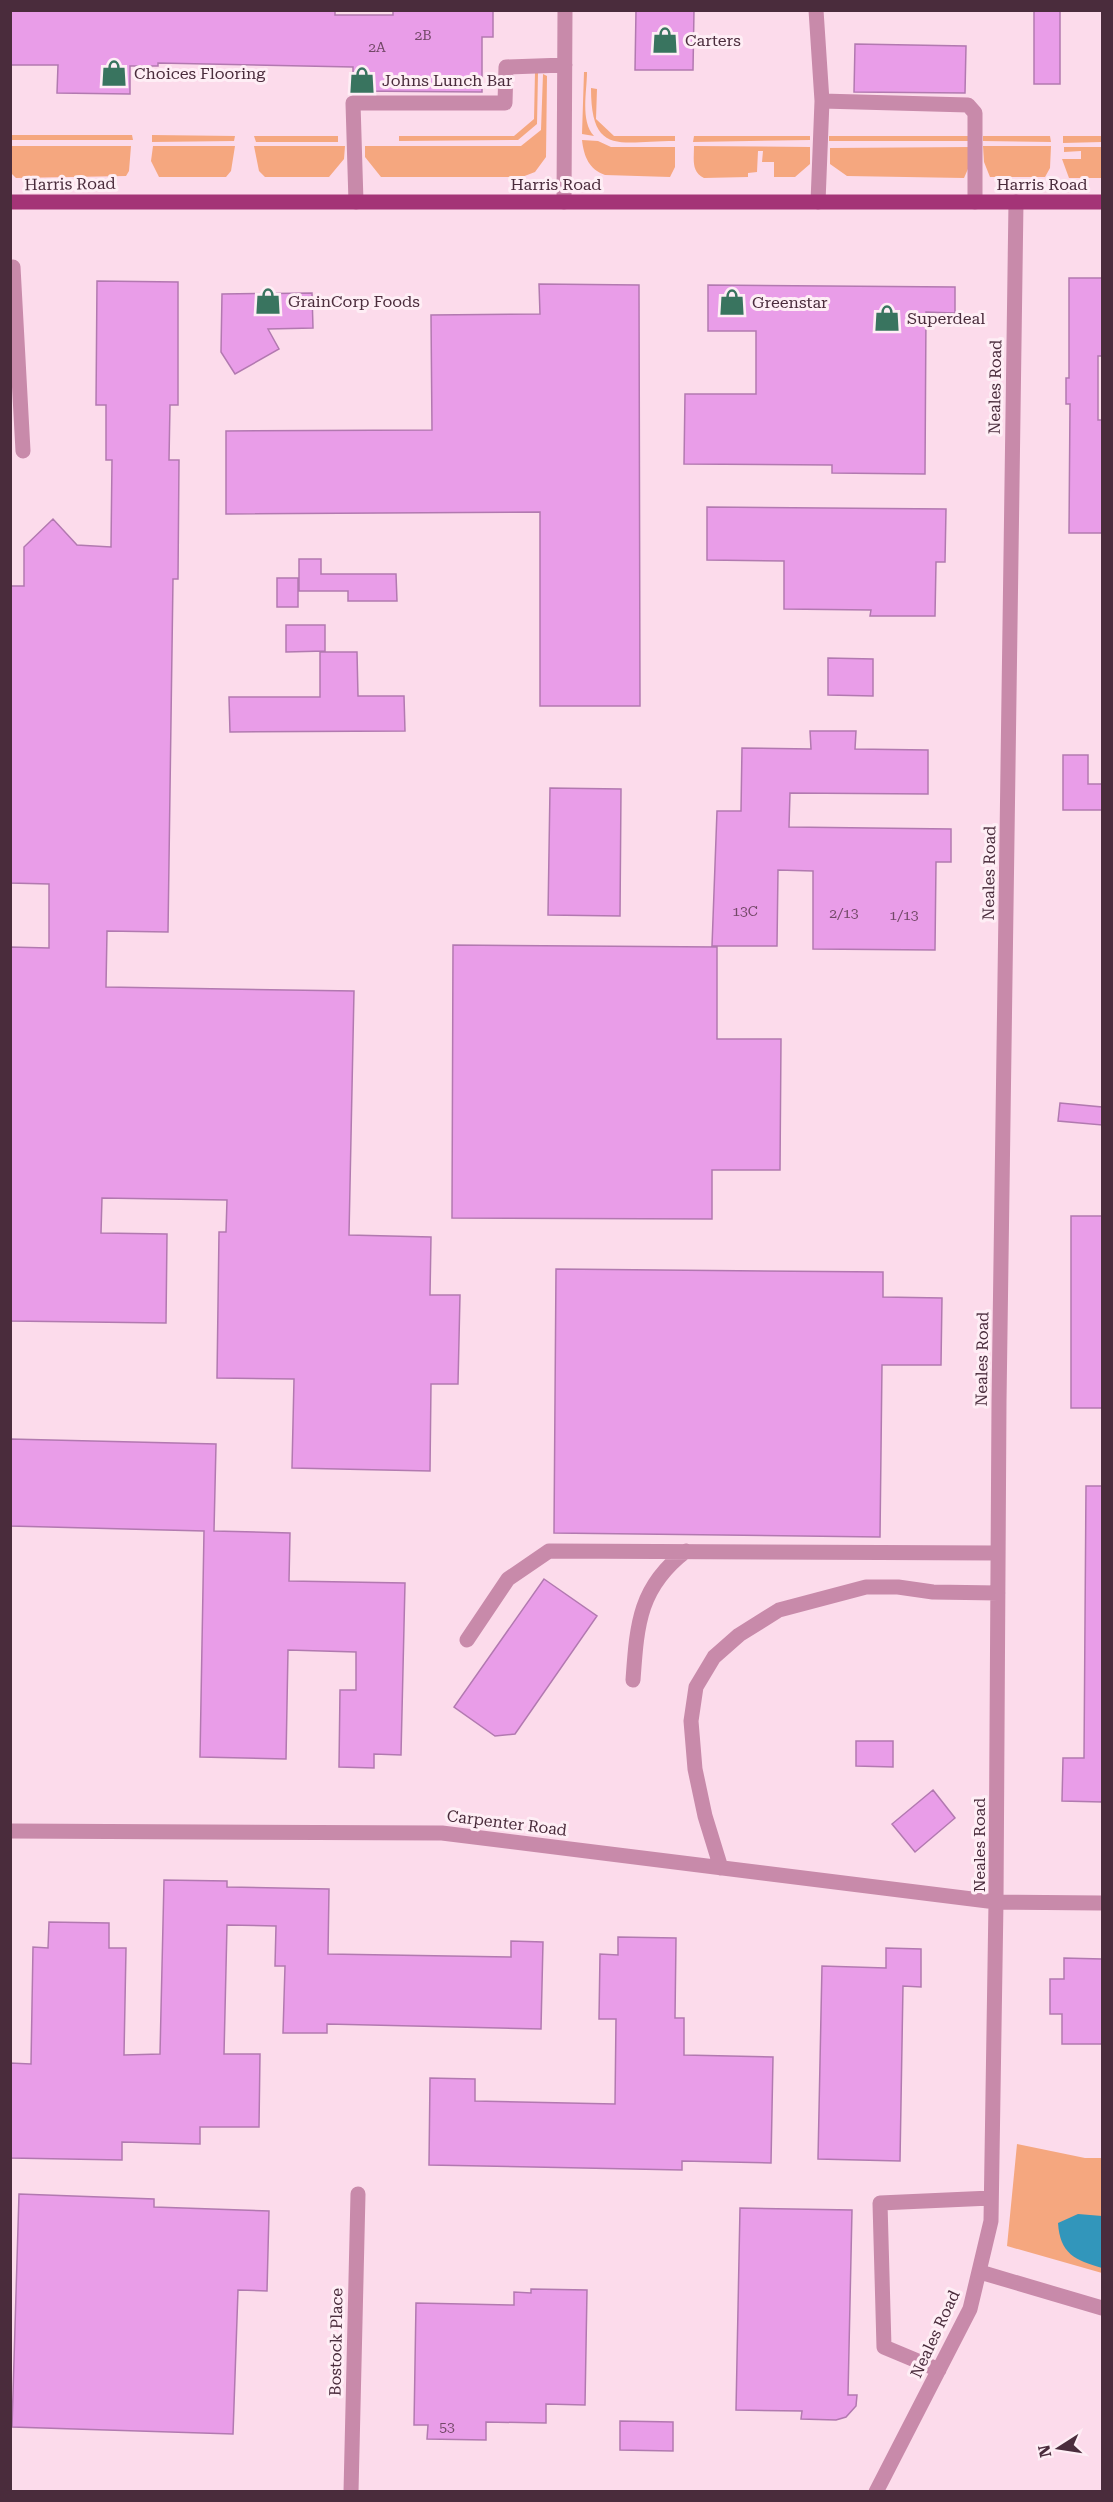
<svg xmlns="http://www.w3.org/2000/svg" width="1113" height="2502" font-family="'Roboto Serif',serif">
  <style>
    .green { fill: #f5a77f }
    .water { fill: #3296bb }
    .building { fill: #e99de8; stroke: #b279b0; stroke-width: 1.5 }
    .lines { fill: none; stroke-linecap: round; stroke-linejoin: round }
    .minor { stroke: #c88aaa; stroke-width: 15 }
    .major { stroke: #a43477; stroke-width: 15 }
    .labels { text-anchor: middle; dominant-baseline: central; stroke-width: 6; stroke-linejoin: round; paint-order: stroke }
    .number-label { font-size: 14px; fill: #724867 }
    .poi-label { font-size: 16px; fill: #4a2c3c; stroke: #feeef5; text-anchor: start }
    .street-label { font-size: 16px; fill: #4a2c3c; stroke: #feeef5 }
  </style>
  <rect width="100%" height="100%" fill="#fcdbeb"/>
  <path class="green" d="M 535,72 L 538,73 L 537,124 L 518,140 L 399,141 L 399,136 L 514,136 L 534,119 Z
    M 584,72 L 587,72 C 587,91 580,121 594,136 L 582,134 Z
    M 543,74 L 547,76 L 546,157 L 535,172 L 522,177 L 381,177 L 365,157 L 365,146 L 521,146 L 541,130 Z
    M 591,88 L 597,89 L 596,119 L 614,136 L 675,136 L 675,141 C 620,141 591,157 591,88 Z
    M 11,135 L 132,135 L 133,140 L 11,140 Z
    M 152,135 L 235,136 L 234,141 L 152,142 Z
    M 254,136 L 338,136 L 338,142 L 256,142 Z
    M 694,136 L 810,136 L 810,140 L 693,142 Z
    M 829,136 L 972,136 L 972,141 L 829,141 Z
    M 983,136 L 1050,136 L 1051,142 L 983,141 Z
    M 1063,136 L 1102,136 L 1102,142 L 1063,143 Z
    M 582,140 L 598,141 L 611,147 L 675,147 L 675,167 L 670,177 L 605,175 C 589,169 584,157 582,140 Z
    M 11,146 L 131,146 L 129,171 L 126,176 L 16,178 L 11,173 Z
    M 153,146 L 235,146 L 231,171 L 226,177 L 159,177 L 151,161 Z
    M 254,146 L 345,146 L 344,159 L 329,177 L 265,177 L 259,171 Z
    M 694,146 L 810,147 L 810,164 L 795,177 L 774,177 L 774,162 L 762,162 L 763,151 L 758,151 L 757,172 L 748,173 L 748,177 L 704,178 C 691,172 694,159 694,146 Z
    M 983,146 L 1051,146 L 1050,168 L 1045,177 L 990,177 L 984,162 Z
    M 972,147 L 971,162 L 964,178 L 847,176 L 830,164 L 830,148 Z
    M 1064,147 L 1102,147 L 1102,178 L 1069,178 L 1062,159 L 1081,159 L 1081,151 L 1064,152 Z
    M 1017,2144 L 1085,2158 L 1102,2158 L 1102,2273 L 1007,2246 Z"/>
  <path class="water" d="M 1078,2214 L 1102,2216 L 1102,2268 C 1075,2260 1060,2254 1058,2223 Z"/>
  <path class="building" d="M 10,10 L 335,10 L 335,15 L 393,15 L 393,10 L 493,10 L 493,37 L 482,37 L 482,92 L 353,91 L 353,67 L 158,63 L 158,66 L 130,66 L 130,94 L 57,93 L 58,65 L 10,65 Z
    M 636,10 L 694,10 L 693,70 L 635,70 Z
    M 1034,10 L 1060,10 L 1060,84 L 1034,84 Z
    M 855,44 L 966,46 L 965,93 L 854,92 Z
    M 1069,278 L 1102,278 L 1102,356 L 1098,356 L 1098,420 L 1102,420 L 1102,533 L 1069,533 L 1070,404 L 1066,404 L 1066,378 L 1069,378 Z
    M 97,281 L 178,282 L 178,405 L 170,405 L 169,460 L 179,460 L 178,579 L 173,579 L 168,932 L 107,931 L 106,987 L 354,991 L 349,1235 L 431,1237 L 430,1295 L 460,1295 L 458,1384 L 431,1384 L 430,1471 L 292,1468 L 294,1379 L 217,1378 L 219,1232 L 226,1232 L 227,1200 L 102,1198 L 101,1233 L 167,1234 L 166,1323 L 10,1321 L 10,947 L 49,948 L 49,884 L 10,883 L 10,586 L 24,586 L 24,547 L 53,519 L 77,545 L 111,547 L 112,460 L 106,460 L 106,405 L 96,405 Z
    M 539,284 L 639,285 L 640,706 L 540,706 L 540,512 L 226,514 L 226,431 L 432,430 L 431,315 L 540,314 Z
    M 708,285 L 955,287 L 955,313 L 926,312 L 925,474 L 832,473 L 832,465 L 684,464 L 685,394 L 756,394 L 756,331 L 708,331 Z
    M 312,293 L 313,328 L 268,329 L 279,349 L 235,374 L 221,352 L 222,294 Z
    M 707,507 L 946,509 L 945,562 L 936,562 L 935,616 L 870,616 L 871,610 L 784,609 L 784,561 L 707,560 Z
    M 299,559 L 321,559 L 321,574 L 396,574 L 397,601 L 348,601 L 348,591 L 299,591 Z
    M 277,578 L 298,578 L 298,607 L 277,607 Z
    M 286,625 L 325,625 L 325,651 L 286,652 Z
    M 320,652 L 357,652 L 358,696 L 404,696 L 405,731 L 230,732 L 229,697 L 320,697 Z
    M 828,658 L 873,659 L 873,696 L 828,695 Z
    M 810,731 L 856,731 L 855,749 L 928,750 L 928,794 L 790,793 L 789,827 L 951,829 L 951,862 L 936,862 L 935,950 L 813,949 L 813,871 L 778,870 L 777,946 L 712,946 L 717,811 L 741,811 L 742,748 L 811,749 Z
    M 1063,755 L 1088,755 L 1088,784 L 1102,784 L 1102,810 L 1063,810 Z
    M 550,788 L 621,789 L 620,916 L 548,915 Z
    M 453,945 L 717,947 L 717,1039 L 781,1039 L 780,1170 L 712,1170 L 712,1219 L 452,1218 Z
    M 1060,1103 L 1102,1107 L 1102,1125 L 1058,1121 Z
    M 1071,1216 L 1102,1216 L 1102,1408 L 1071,1408 Z
    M 556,1269 L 883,1272 L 883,1297 L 942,1298 L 941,1365 L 882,1365 L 880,1537 L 554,1533 Z
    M 10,1439 L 216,1444 L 214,1531 L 290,1533 L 289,1581 L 405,1583 L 401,1755 L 374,1754 L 374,1768 L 339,1767 L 340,1690 L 356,1690 L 356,1652 L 288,1650 L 286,1759 L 200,1757 L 204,1531 L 10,1526 Z
    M 1086,1486 L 1102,1486 L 1102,1802 L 1062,1801 L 1063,1758 L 1084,1758 Z
    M 544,1579 L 597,1616 L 515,1734 L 495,1736 L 454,1707 Z
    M 856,1741 L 893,1741 L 893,1767 L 856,1766 Z
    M 933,1790 L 955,1818 L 915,1852 L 892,1824 Z
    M 164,1880 L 227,1881 L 227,1887 L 329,1889 L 328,1954 L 511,1957 L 511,1941 L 543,1942 L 541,2029 L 327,2024 L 327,2033 L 283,2033 L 285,1966 L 275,1966 L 276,1926 L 227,1925 L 224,2054 L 260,2054 L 259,2127 L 200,2127 L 200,2144 L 122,2142 L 122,2160 L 10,2158 L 10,2063 L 31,2064 L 33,1947 L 48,1948 L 49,1922 L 109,1923 L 109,1948 L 126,1948 L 124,2055 L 160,2054 Z
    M 618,1937 L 676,1938 L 675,2018 L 684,2018 L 684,2055 L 773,2057 L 771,2163 L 682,2161 L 682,2170 L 429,2165 L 430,2078 L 475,2079 L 475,2101 L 615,2104 L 616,2019 L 599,2019 L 600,1954 L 618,1955 Z
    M 886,1948 L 921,1949 L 921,1987 L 903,1986 L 900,2161 L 818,2159 L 822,1966 L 886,1968 Z
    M 1064,1958 L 1102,1959 L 1102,2044 L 1062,2044 L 1062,2014 L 1050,2014 L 1050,1979 L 1064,1979 Z
    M 19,2194 L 154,2199 L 154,2207 L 269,2211 L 267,2291 L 238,2290 L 233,2434 L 12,2427 Z
    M 740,2208 L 852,2210 L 848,2395 L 857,2395 L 856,2406 L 846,2417 L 836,2420 L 801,2419 L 802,2411 L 736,2410 Z
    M 531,2289 L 587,2290 L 585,2405 L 546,2404 L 546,2423 L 486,2422 L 486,2440 L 427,2439 L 428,2425 L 414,2425 L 416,2303 L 514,2305 L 514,2292 L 531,2293 Z
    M 620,2421 L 673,2422 L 673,2451 L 620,2450 Z"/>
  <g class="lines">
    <path class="minor" d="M 816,10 L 822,101 L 818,202
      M 822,101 L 968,105 L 975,113 L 975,202
      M 356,202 L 353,103 L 505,103 L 506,67 L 565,65
      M 564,202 L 565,10
      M 13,267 L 23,451
      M 467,1640 L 508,1579 L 549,1551 L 998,1553
      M 633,1680 C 637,1624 639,1587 686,1551
      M 10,1831 L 442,1833 L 996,1902 L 1102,1903
      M 721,1868 L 705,1816 L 695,1769 L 691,1721 L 696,1687 L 714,1657 L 739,1635 L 779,1610 L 866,1587 L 898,1587 L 933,1592 L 998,1593
      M 980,2272 L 1102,2308
      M 939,2370 L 884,2347 L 880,2203 L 991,2198
      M 351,2492 L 358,2194
      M 876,2492 L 970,2309 L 991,2221 L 996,1902 L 999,1402 L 1016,202"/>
    <path class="major" d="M 10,202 L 1102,202"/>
  </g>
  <defs>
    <symbol id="shop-bare" viewBox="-9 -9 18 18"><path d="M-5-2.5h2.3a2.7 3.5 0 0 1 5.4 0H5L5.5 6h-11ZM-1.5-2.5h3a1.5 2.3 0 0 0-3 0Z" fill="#39745f" stroke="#feeef5" stroke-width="2.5" paint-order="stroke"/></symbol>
  </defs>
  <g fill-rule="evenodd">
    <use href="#shop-bare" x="646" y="21" width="38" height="38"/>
    <use href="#shop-bare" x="95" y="54" width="38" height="38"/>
    <use href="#shop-bare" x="343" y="61" width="38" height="38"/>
    <use href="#shop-bare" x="249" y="282" width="38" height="38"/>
    <use href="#shop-bare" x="713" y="283" width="38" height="38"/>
    <use href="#shop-bare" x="868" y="299" width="38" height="38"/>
  </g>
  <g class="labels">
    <g class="number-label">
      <text x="423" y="35">2B</text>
      <text x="377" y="47">2A</text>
      <text x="745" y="911">13C</text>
      <text x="844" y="913">2/13</text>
      <text x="904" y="915">1/13</text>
      <text x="447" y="2427">53</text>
    </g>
    <g class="poi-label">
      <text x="685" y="40">Carters</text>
      <text x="134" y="73">Choices Flooring</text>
      <text x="382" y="80">Johns Lunch Bar</text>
      <text x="288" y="301">GrainCorp Foods</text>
      <text x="752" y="302">Greenstar</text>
      <text x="907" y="318">Superdeal</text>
    </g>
    <g class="street-label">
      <text transform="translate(70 184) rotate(-1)">Harris Road</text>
      <text x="556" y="184">Harris Road</text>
      <text x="1042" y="184">Harris Road</text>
      <text transform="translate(995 387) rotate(-89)">Neales Road</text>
      <text transform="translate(989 873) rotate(-89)">Neales Road</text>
      <text transform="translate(982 1359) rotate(-89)">Neales Road</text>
      <text transform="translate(507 1823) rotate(7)">Carpenter Road</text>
      <text transform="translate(979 1845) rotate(-90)">Neales Road</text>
      <text transform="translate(935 2334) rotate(-65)">Neales Road</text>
      <text transform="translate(336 2342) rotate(-89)">Bostock Place</text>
    </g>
  </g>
  <rect width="1113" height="2502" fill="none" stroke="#4a2c3c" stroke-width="24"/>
  <g transform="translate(1059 2448) rotate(258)" stroke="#feeef5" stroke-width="4.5" paint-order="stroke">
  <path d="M0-4.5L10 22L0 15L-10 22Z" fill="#4a2c3c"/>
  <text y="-9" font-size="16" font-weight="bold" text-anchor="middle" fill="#4a2c3c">N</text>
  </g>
</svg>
